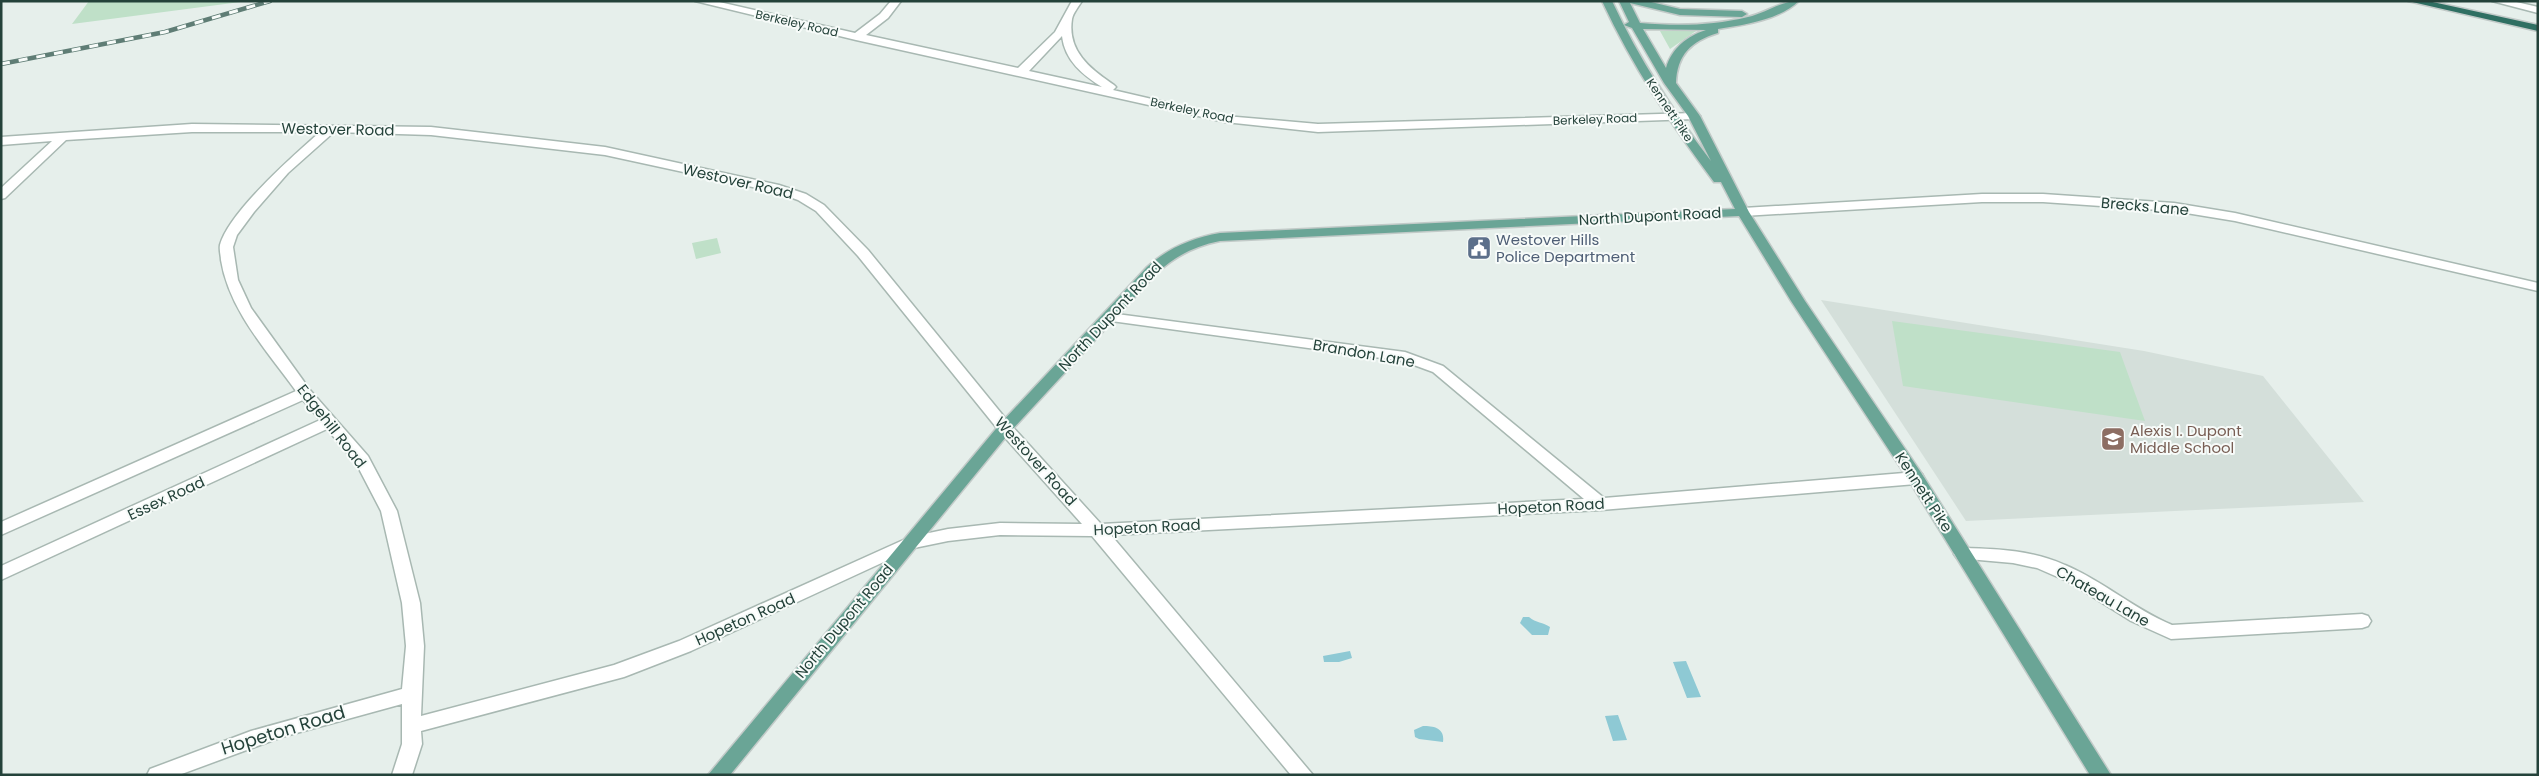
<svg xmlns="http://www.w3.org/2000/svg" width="2539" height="776" font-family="Poppins,sans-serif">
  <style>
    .built { fill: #d4dfda }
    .green { fill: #bfe0c8 }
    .water { fill: #8ec9d4 }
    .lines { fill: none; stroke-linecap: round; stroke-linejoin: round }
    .minor-casing { stroke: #a8b8b2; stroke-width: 3 }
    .major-casing { stroke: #c2cac8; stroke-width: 3 }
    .highway-casing { stroke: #c2cac8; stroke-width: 3 }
    .minor { fill: #fff; fill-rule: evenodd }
    .major { fill: #6aa596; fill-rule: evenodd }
    .highway { fill: #2f6f62; fill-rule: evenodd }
    .rail-casing { stroke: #5f7d75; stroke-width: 4.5 }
    .rail { stroke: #f7fbf9; stroke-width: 3; stroke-dasharray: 9; stroke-linecap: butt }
    .labels { text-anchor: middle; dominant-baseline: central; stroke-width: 4; stroke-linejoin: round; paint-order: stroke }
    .far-street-label { font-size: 12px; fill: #24423a; stroke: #f7fbf9 }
    .street-label { font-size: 15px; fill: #24423a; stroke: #f7fbf9 }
    .service-label { font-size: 15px; fill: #4e5e75; stroke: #f7fbf9; text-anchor: start }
    .education-label { font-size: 15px; fill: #785e54; stroke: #f7fbf9; text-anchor: start }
    .near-street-label { font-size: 18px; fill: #24423a; stroke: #f7fbf9 }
  </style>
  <rect width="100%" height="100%" fill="#e6efeb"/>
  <path class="built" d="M 1821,300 L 2144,351 L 2263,376 L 2364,502 L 1966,521 Z"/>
  <path class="green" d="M 89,1 L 248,1 L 72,24 Z
    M 1660,31 L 1696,31 L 1670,49 Z
    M 717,238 L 721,253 L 696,259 L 692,243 Z
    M 1892,321 L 2120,352 L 2145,421 L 1903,386 Z"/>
  <path class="water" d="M 1523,617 L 1529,617 C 1536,623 1543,622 1550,627 L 1548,635 L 1532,635 L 1520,623 Z
    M 1350,651 L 1352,658 L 1339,662 L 1324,662 L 1323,656 Z
    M 1686,661 L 1701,697 L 1687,698 L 1673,662 Z
    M 1618,715 L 1627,740 L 1613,741 L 1605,716 Z
    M 1423,726 C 1434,726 1445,728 1443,742 L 1419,739 L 1415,737 L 1414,730 Z"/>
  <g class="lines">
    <defs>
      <path id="minor" d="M 695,1 L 715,1 L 855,33 L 880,14 L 891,1 L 901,1 L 888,18 L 866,35 L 1018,68 L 1055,32 L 1072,1 L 1082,1 C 1079,6 1073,13 1072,19 C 1067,51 1090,69 1114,85 L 1116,87 L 1113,90 L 1225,116 L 1318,124 L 1694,113 L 1700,116 L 1694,119 L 1318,132 L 1225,122 L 856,40 ZM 1062,36 C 1065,61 1083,75 1102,87 L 1029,71 Z
        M 2492,1 L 2512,1 L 2538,7 L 2538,13 Z
        M 192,124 L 431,127 L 605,147 L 779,185 L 806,194 L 824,205 L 868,250 L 1010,424 L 1101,524 L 1584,499 L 1433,372 L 1403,361 L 1104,320 L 1102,317 L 1104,314 L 1109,313 L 1405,352 L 1443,366 L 1604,498 L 1916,472 L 1922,474 L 1924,478 L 1922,482 L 1916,484 L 1601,510 L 1111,535 L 1313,775 L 1291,775 L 1092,536 L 1000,535 L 948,541 L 914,548 L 691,651 L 624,677 L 421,731 L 422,744 L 412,775 L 392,775 L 402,744 L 402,704 L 282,737 L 179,775 L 147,775 L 150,769 L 251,731 L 402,689 L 406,646 L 402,603 L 381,511 L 356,463 L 327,429 L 1,580 L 1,566 L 320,420 L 303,400 L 1,535 L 1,522 L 296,391 C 267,351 229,310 221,260 C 221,256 219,250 220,245 C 229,212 294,155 320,132 L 192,132 L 66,140 L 5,198 L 1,199 L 1,188 L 52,141 L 1,145 L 1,137 ZM 334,132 L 431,135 L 605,155 L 776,192 L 798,200 L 816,211 L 858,256 L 1000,432 L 1082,524 L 1000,523 L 948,529 L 910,537 L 679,641 L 614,665 L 421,716 L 424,646 L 420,603 L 397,511 L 368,456 L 310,390 L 251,308 L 238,280 L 233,247 L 237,235 L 254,212 L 288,173 Z
        M 1982,194 L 2043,194 L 2174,203 L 2235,213 L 2538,283 L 2538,291 L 2235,221 L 2174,211 L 2043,202 L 1982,202 L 1743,216 L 1737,212 L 1743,208 Z
        M 1963,548 C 1998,549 2032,550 2065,565 C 2103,581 2134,609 2172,625 L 2362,614 L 2368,616 L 2371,621 L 2368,626 L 2362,628 L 2171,639 L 2131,621 L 2069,582 L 2037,568 L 2013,563 L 1957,558 L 1954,554 L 1957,550 Z"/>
      <path id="major" d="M 1602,1 L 1612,1 C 1639,59 1673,111 1711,161 L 1688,116 L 1664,83 L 1632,28 L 1624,25 L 1629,22 L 1619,1 L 1647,1 L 1680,9 L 1742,11 L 1747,14 L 1742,17 L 1680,15 L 1630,3 L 1640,23 C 1676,26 1712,26 1748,17 C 1766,13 1780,1 1799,1 C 1779,20 1744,25 1718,29 L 1718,33 C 1691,41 1677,55 1676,83 L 1700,116 L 1749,212 L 1805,301 L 1922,474 L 2111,775 L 2090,775 L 1910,482 L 1791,301 L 1739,216 L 1220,241 C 1195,246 1175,256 1157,273 L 1010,432 L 730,775 L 708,775 L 1000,424 L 1147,267 C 1168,248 1192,238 1220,233 L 1735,209 L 1721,182 L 1714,182 C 1671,124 1632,66 1602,1 ZM 1643,29 L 1706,30 C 1687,36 1672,48 1666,68 Z"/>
      <path id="highway" d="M 2408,1 L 2428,1 L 2538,25 L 2538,31 Z"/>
    </defs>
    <use href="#minor" class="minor-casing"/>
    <use href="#major" class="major-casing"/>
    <use href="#highway" class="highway-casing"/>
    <use href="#minor" class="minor"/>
    <use href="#major" class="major"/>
    <use href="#highway" class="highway"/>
    <defs>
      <path id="rail" d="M 1,64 L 165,32 L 270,1"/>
    </defs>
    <use href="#rail" class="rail-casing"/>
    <use href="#rail" class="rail"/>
  </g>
  <defs>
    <symbol id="civic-square" viewBox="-11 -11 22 22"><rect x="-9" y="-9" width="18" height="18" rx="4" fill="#5c6f8a" stroke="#f7fbf9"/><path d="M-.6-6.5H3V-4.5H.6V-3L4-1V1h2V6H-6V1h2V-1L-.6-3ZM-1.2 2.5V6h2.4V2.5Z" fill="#fff"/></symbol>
    <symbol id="school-square" viewBox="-11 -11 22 22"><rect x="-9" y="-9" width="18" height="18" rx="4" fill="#8d6e63" stroke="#f7fbf9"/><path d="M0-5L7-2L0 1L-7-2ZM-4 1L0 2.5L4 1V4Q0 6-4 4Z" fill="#fff"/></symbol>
  </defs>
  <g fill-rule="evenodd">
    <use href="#civic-square" x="1465" y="234" width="28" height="28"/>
    <use href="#school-square" x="2099" y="425" width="28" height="28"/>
  </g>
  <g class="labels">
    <g class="far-street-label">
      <text transform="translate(797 23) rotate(13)">Berkeley Road</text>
      <text transform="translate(1192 110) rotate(12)">Berkeley Road</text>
      <text transform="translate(1670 110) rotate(56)">Kennett Pike</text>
      <text transform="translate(1595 119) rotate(-2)">Berkeley Road</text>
    </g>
    <g class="street-label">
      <text transform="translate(338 129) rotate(1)">Westover Road</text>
      <text transform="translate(738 181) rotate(13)">Westover Road</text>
      <text transform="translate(2145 206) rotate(5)">Brecks Lane</text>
      <text transform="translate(1650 216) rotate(-3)">North Dupont Road</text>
      <text transform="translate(1110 316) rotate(-47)">North Dupont Road</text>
      <text transform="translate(1364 353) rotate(10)">Brandon Lane</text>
      <text transform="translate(332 426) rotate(52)">Edgehill Road</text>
      <text transform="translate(1036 461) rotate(48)">Westover Road</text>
      <text transform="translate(1924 492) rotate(57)">Kennett Pike</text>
      <text transform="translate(166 498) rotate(-25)">Essex Road</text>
      <text transform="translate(1551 506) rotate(-3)">Hopeton Road</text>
      <text transform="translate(1147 527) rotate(-3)">Hopeton Road</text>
      <text transform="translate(2103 596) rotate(30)">Chateau Lane</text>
      <text transform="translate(745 619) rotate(-24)">Hopeton Road</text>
      <text transform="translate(844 621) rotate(-50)">North Dupont Road</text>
    </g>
    <g class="service-label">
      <text x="1496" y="239">Westover Hills<tspan x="1496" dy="17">Police Department</tspan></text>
    </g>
    <g class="education-label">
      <text x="2130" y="430">Alexis I. Dupont<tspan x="2130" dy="17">Middle School</tspan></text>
    </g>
    <g class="near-street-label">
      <text transform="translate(283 730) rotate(-17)">Hopeton Road</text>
    </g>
  </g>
  <rect width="2539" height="776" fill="none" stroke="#24423a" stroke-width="5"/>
</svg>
